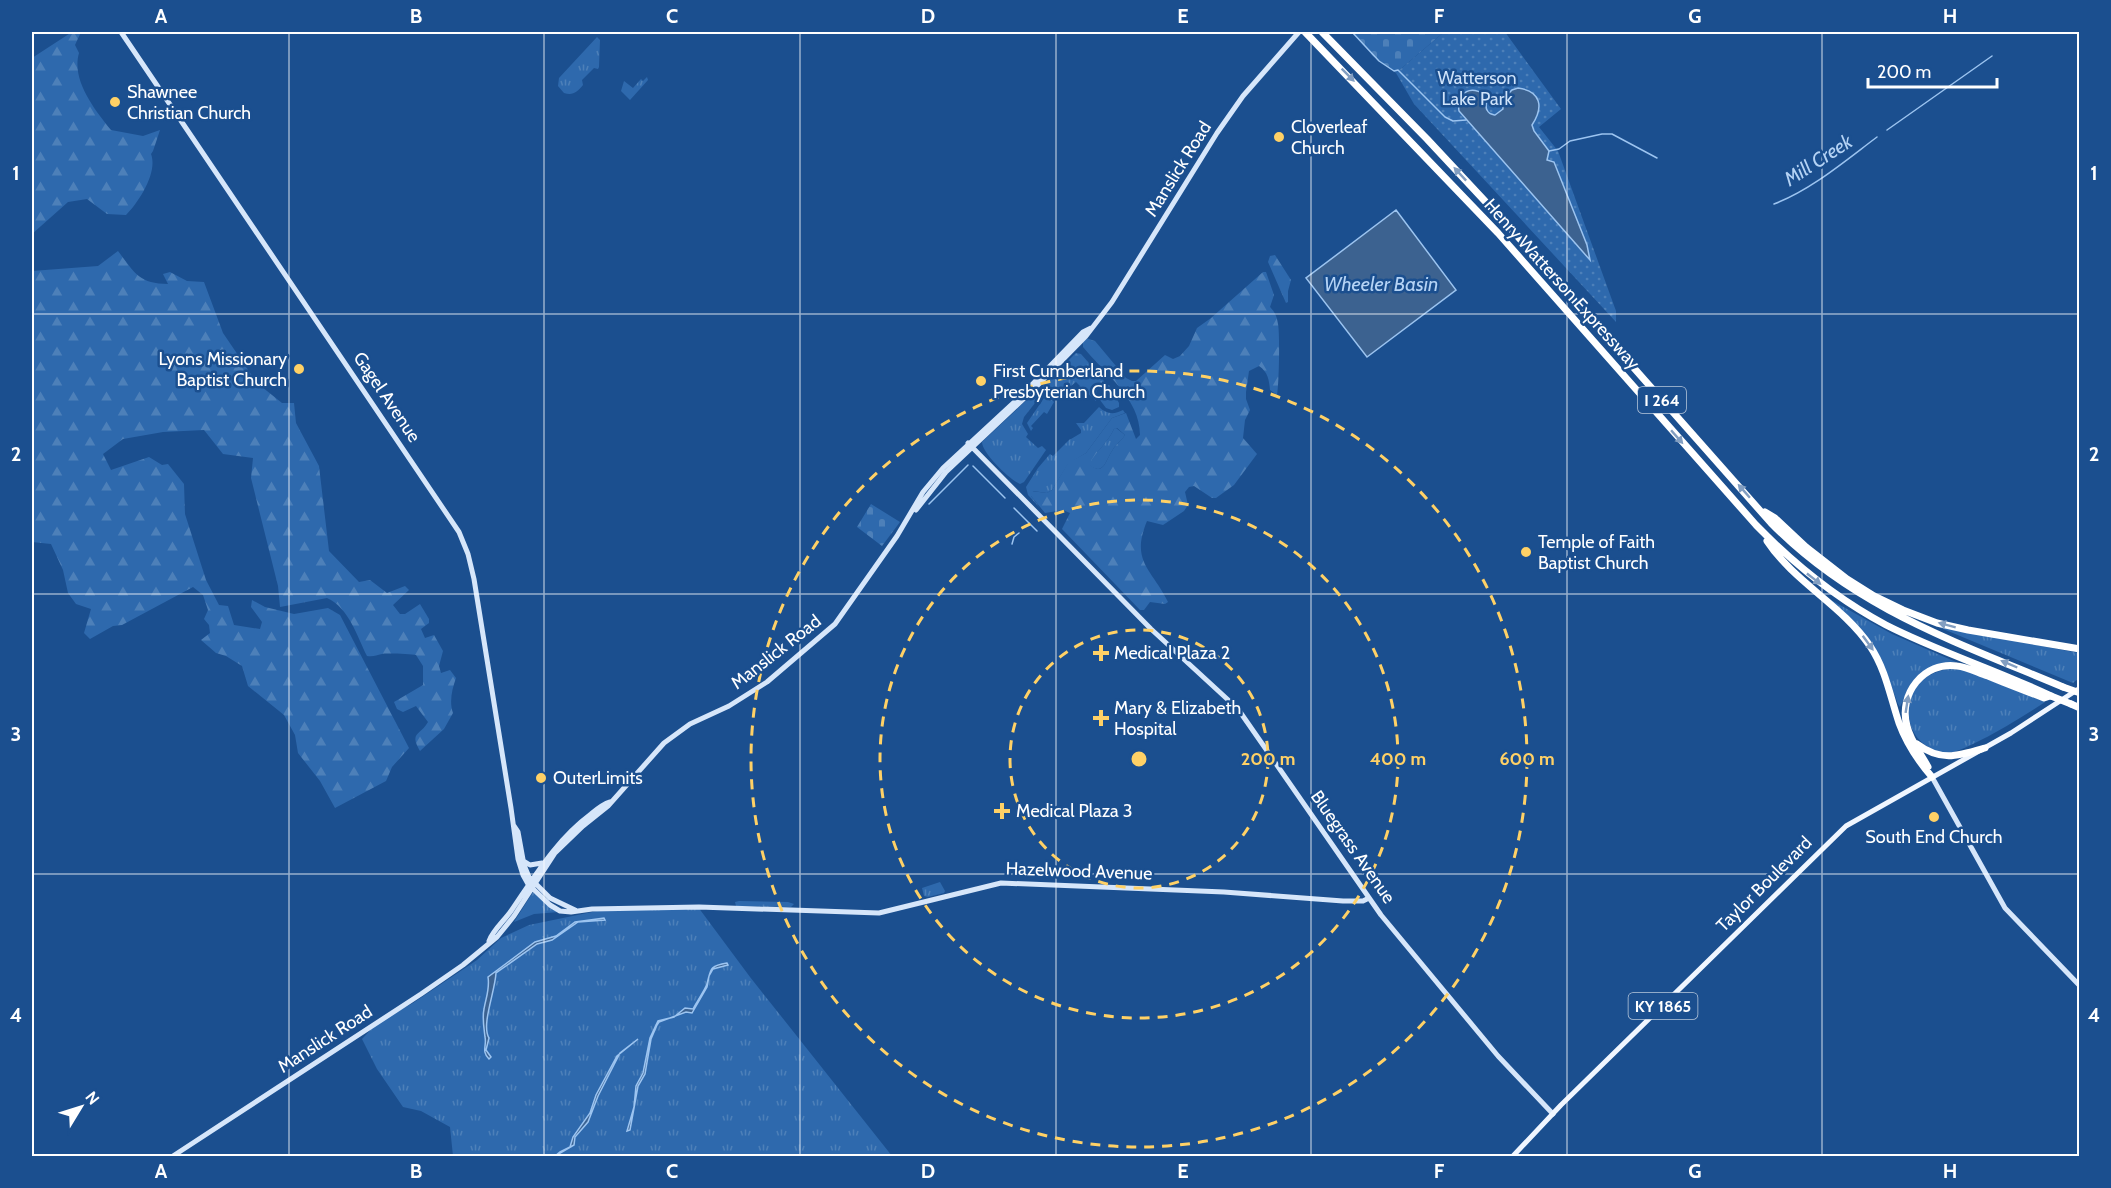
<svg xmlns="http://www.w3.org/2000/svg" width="2111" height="1188" font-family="Cabin,sans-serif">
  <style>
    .grass { fill: url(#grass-tufts) }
    .forest { fill: url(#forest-firs); fill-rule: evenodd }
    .cemetery { fill: url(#cemetery-stones) }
    .park { fill: url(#park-dots) }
    .water { fill: #3c6290; stroke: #9cc4f0; stroke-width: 1.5 }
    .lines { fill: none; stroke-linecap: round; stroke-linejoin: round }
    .stream { stroke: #9cc4f0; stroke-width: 1.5 }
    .secondary { stroke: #d6e6fa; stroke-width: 5 }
    .primary { stroke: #f0f6ff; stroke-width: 5 }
    .highway { stroke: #fff; stroke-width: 7 }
    .highway-bridge { stroke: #fff; stroke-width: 7 }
    .oneway { fill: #829ec1 }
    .grid { fill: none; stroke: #fff; stroke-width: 1.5; stroke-opacity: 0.55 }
    .ring { fill: none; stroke: #ffd166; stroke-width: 3; stroke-dasharray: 10 8 }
    .poi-dot { fill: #ffd166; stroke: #1b4f8f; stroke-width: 2 }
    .labels { text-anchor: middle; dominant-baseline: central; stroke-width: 5; stroke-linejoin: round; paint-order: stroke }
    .shield { fill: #1b4f8f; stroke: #bbcadd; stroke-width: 1.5 }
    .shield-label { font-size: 16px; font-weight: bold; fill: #fff }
    .park-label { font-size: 18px; fill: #cfe3fa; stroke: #1b4f8f }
    .poi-label { font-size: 18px; fill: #fff; stroke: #1b4f8f; text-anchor: start }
    .street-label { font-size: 18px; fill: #fff; stroke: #1b4f8f }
    .water-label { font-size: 20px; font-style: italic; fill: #b5d3f5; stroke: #1b4f8f }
    .centre { fill: #ffd166; stroke: #1b4f8f; stroke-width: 3 }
    .ring-label { font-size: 18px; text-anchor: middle; font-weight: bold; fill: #ffd166; stroke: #1b4f8f; stroke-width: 5; stroke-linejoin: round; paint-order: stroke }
    .neatline { fill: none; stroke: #fff; stroke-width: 2 }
    .grid-label { font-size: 20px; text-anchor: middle; font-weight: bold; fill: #fff }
  </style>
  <defs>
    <pattern id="grass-tufts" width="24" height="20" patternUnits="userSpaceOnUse" patternTransform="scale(1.5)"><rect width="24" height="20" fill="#2e69ad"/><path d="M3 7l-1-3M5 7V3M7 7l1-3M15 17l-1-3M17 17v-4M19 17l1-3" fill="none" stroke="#4d80b9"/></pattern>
    <pattern id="forest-firs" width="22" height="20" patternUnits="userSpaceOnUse" patternTransform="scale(1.5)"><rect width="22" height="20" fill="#2e69ad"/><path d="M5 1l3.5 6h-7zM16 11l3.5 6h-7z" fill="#4d80b9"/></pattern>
    <pattern id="cemetery-stones" width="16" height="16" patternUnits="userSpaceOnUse" patternTransform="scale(1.5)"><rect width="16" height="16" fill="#2e69ad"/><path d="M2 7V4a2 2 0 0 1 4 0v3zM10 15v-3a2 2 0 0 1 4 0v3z" fill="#4d80b9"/></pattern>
    <pattern id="park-dots" width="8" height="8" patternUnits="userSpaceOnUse" patternTransform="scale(1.5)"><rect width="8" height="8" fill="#2e69ad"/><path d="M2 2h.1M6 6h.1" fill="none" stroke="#4d80b9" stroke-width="1.8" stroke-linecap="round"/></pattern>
  </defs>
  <rect width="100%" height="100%" fill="#1b4f8f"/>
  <path class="grass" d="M 597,37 L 600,40 L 599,67 L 598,69 L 594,68 L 582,80 L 583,85 C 577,92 573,96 564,93 L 558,86 L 559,78 Z
    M 647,77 L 648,80 L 630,100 L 621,91 L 624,81 L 633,88 L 641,79 L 643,81 Z
    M 1076,353 L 1081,354 L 1103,379 L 1104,382 L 1097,390 L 1096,401 L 1081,387 L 1074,393 L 1072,391 L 1073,388 L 1076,389 L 1080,386 L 1076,382 L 1071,386 L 1067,383 L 1052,400 L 1054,402 L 1047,414 L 1044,412 L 1031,426 L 1033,428 L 1031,431 L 1027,423 L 1044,398 L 1041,388 Z
    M 1109,385 L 1119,403 L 1119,407 L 1112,410 L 1106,408 L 1100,400 L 1102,392 Z
    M 1032,395 L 1037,395 L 1039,398 L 1024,417 L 1022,424 L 1028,434 L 1026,437 L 1038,448 L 1042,446 L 1046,450 L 1024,482 L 1020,484 C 1009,479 982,453 982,442 Z
    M 1099,407 C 1106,414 1114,415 1123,410 L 1125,413 L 1112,418 L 1086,453 L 1068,464 L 1052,490 L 1047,493 L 1033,491 L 1031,496 L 1040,508 L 1028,495 L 1026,487 L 1038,468 L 1050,454 L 1053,456 L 1070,439 L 1071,439 L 1081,433 L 1081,430 L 1076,423 L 1084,423 Z
    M 1116,428 L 1125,435 C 1121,441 1115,445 1112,451 C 1105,461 1104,477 1088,464 C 1096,452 1108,442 1114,429 Z
    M 1831,600 L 1892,634 L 1956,662 C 1936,663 1917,670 1908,689 C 1905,695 1903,701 1900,707 L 1898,704 L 1883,663 Z
    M 1936,626 L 2079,653 L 2079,678 L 2073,683 Z
    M 1950,669 L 1964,670 L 2045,702 C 2028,714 1966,752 1948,753 C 1943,753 1934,751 1930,748 C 1905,735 1902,701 1921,681 C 1929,674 1940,670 1950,669 Z
    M 940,882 L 945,891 L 944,893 L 928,897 L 924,896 L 922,888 Z
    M 533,892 L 559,912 L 534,914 L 514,922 Z
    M 739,901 L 788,902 L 794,904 L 791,907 L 736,906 L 735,902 Z
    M 698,907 L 750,977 L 892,1156 L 453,1156 L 450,1127 L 421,1111 L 403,1107 L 377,1069 L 362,1039 L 378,1022 L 413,1003 L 477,960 L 501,938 L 529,925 L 597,911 Z"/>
  <path class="forest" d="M 72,32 L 81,32 L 75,45 L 79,53 C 71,80 95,110 111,130 L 143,136 L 160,130 L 153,151 L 151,154 C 158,172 139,202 126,215 L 107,214 L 87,199 L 68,202 L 32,234 L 32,58 Z
    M 118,251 C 134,272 139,284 168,284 L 163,274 L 170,272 L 187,281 L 204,282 L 223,333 L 257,383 L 282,403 L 294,403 L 296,423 L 319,466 L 329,551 L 359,582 L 370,580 L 387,593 L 405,586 L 409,590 L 393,605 L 400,614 L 405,614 L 420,604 L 429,619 L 429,623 L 421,629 L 425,638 L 434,635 L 443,651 L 439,666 L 441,673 L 450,670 L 456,678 C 452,689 449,702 453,713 L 444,729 L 420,751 C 409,732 420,736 428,722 L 416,706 L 403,712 L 397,709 L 394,702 L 423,685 L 423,666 L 416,655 C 412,654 385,653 382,654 C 376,655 374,657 367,656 C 357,636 349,608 327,598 L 280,607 L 278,586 L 251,478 L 253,458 L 223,454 L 204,430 L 163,432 L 123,439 L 103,454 L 111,470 L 149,457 L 162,465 L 168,464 L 184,484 L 185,514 L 206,580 L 219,605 L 228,606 L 234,625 L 260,629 L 262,622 L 251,607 L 252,600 L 265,607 L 294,614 L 328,608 L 340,615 L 409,748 L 392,767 L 386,781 L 335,808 L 320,781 L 298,753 L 295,735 L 284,715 L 248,686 L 242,666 L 226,656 L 216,653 L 201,640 L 210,633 L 209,625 L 204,619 L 208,610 L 203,595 L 193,587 L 122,625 L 113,626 L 90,639 L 84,633 L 91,609 L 76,604 L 68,593 L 63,570 L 51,544 L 32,542 L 32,271 L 98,266 Z
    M 1275,255 L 1291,280 L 1288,291 L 1288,302 L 1286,303 L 1268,262 L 1270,256 Z
    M 1263,272 L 1266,272 L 1274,295 L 1270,307 C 1275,312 1277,317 1278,324 C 1280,333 1279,387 1277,395 L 1270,390 C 1269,380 1268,372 1259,366 L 1249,371 L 1246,392 L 1246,399 L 1250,410 L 1245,420 L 1243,438 L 1257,454 L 1234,485 L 1216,498 L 1212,498 L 1194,486 L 1189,487 L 1185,492 L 1188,505 L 1184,511 L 1163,525 L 1147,521 C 1130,562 1152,569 1168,602 L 1165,604 L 1150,602 L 1144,610 L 1140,610 L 1062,529 L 1070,513 L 1063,510 L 1045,513 L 1031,496 L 1031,491 L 1047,493 L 1052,490 L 1068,463 L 1086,453 L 1112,418 L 1126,413 L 1136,439 L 1140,435 C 1140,398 1104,373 1083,347 L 1083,342 L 1086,338 L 1095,341 L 1126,378 L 1132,381 L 1136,381 L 1165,355 L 1173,359 L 1180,356 L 1189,346 L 1197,328 L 1211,318 ZM 1117,428 L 1125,435 C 1121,441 1115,445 1112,451 C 1105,461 1104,477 1089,464 C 1096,452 1108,442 1114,429 Z
    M 1076,353 L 1090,368 L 1080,376 L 1071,375 L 1066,383 L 1060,381 L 1060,370 Z"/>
  <path class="cemetery" d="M 1352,32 L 1444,32 L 1396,73 L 1373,56 Z
    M 871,504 L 900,522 L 882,546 L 857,527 Z"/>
  <path class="park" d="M 1444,32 L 1505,32 L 1561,109 L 1539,127 L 1558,151 L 1616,311 L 1616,322 L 1414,104 L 1396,73 Z"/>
  <path class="water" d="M 1518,88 C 1541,91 1544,107 1532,125 L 1534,131 L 1549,151 L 1547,160 L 1554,162 L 1587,245 L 1590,260 L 1459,111 C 1458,105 1459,101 1462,96 C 1468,87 1483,89 1486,100 C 1487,103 1485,107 1487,110 C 1489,114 1491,114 1495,115 L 1503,109 L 1502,100 L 1512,90 Z
    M 1396,210 L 1456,290 L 1367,357 L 1306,278 Z
    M 604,918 L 605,920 L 578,922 L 552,940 L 537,944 L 496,973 C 495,992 481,1025 489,1038 L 486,1050 L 491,1057 L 489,1059 C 481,1051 487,1046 485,1037 C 484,1028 482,1018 484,1009 C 486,997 490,989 488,977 L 535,942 L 556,936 L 575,922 Z
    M 727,963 L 728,965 L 713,969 L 709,976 L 707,987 L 692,1013 L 686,1012 L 659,1022 L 657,1025 L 651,1039 L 645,1074 L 638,1086 L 630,1130 L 627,1131 L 634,1107 L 636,1086 L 643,1073 L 650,1038 L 658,1021 L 674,1017 L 685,1008 L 693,1009 C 695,1005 706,988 707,984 C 711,969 709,966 727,963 Z
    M 638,1039 L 620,1053 L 598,1096 L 588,1122 L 575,1137 L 574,1145 L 555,1156 L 560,1152 L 570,1147 L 573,1137 L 590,1113 L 596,1095 L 617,1056 Z"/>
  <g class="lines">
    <path class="stream" d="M 1352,32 L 1379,61 L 1394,71 L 1398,70 L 1445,117 L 1453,121 L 1466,120
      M 1887,130 L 1992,56
      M 1549,151 L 1559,149 L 1570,141 L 1602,134 L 1612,134 L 1657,158
      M 1774,204 C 1811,190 1845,161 1877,137
      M 973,466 L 1005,498
      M 929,504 L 968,465
      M 1014,508 L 1037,531
      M 1012,544 L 1014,537 L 1019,533"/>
    <path class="secondary" d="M 121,32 L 459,532 L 468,554 L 474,579 L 511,808 L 518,859 L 523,875 L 528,884 L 550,905 L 560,911 L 571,912 L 592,909 L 699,907 L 879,913 L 1001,883 L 1224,892 L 1343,901 L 1363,901 L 1369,898
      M 968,443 L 1151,629 L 1238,709 L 1381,915 L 1498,1056 L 1553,1114
      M 916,510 L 946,472 L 1032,391 L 1086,336 L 1112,302 L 1217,133 L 1243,96 L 1299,32
      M 1932,777 L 2005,908 L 2080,986
      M 514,826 L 518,832 L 524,865 L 529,877 L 550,898 L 575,910
      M 522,860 L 530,865 L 542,863
      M 489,941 C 493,930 504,921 511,911 C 535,876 556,840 591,814 C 597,809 603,804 610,802
      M 173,1156 L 421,994 L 463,965 L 497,937 L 514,916 L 555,853 L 583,826 L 608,806 L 664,743 L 690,724 L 729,706 L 767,682 L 835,624 L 897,536 L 923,492 L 943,468 L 1022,395 L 1083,332 L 1091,328"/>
    <path class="primary" d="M 1513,1156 L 1561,1105 L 1846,826 L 2011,733 L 2080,688"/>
    <path class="highway" d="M 1305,32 L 1498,233 L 1756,525 C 1795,565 1837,599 1886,625 C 1939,652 1997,670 2051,696
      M 1322,32 L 1427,139 L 1511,229 L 1771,523 C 1854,608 1956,642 2063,687
      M 1765,512 L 1775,518 L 1806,547 L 1847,579 L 1874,596 L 1903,610 L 1937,623 L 1968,630 L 2080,649
      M 1767,541 C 1794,582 1842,605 1870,646 C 1886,670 1890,696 1899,723 C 1906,742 1919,762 1932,777
      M 2071,704 L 2080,708
      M 1917,744 C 1941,762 1958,756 1985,748
      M 1928,767 C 1921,754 1910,740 1907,726 C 1898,694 1924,661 1957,666 C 1968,667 1978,673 1988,676 C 2007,684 2026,691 2044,698 L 2050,696"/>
    <path class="highway-bridge" d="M 2063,687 L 2080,693
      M 2051,696 L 2071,704"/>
  </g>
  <defs><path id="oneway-solid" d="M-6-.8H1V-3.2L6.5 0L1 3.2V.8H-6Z" transform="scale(1.5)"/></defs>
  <g class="oneway">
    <use href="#oneway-solid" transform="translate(1348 75) rotate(45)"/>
    <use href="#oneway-solid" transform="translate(1460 174) rotate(-133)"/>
    <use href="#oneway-solid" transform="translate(1677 437) rotate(49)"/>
    <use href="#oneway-solid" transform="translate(1744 491) rotate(-131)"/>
    <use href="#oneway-solid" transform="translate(1814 579) rotate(38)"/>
    <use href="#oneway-solid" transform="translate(1947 625) rotate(-165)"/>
    <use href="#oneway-solid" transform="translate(1868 643) rotate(54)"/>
    <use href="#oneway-solid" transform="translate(2009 664) rotate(-157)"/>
    <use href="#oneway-solid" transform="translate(1907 704) rotate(-81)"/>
  </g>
  <path class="grid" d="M 289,32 L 289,1156M 544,32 L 544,1156M 800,32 L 800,1156M 1056,32 L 1056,1156M 1311,32 L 1311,1156M 1567,32 L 1567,1156M 1822,32 L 1822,1156M 32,314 L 2080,314M 32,594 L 2080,594M 32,874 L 2080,874"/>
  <g class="ring">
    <circle cx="1139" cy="759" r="129"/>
    <circle cx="1139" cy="759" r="259"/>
    <circle cx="1139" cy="759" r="388"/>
  </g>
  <g class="poi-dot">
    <circle cx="115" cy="102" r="6"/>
    <circle cx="1279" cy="137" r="6"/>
    <circle cx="299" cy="369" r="6"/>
    <circle cx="981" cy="381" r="6"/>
    <circle cx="1526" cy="552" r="6"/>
    <path d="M1098 644h6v6h6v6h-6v6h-6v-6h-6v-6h6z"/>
    <path d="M1098 709h6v6h6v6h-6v6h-6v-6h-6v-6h6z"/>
    <circle cx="541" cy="778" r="6"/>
    <path d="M999 802h6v6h6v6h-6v6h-6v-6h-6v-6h6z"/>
    <circle cx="1934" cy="817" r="6"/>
  </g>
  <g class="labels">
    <g class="shield">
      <rect x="1638" y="387" width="48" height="26" rx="4.5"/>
      <rect x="1628.5" y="993" width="69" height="26" rx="4.5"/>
    </g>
    <g class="shield-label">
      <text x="1662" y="400">I 264</text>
      <text x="1663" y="1006">KY 1865</text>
    </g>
    <g class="park-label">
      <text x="1477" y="78">Watterson<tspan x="1477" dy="21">Lake Park</tspan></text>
    </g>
    <g class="poi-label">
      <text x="127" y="92">Shawnee<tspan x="127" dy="21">Christian Church</tspan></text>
      <text x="1291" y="127">Cloverleaf<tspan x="1291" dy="21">Church</tspan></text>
      <text x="287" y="359" text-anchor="end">Lyons Missionary<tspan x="287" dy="21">Baptist Church</tspan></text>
      <text x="993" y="371">First Cumberland<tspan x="993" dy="21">Presbyterian Church</tspan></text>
      <text x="1538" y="542">Temple of Faith<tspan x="1538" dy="21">Baptist Church</tspan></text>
      <text x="1114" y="653">Medical Plaza 2</text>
      <text x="1114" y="708">Mary &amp; Elizabeth<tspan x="1114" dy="21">Hospital</tspan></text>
      <text x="553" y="778">OuterLimits</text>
      <text x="1016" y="811">Medical Plaza 3</text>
      <text x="1934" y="837" text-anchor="middle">South End Church</text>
    </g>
    <g class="street-label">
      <text transform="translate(1178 169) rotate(-58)">Manslick Road</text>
      <text transform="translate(1562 284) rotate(48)">Henry Watterson Expressway</text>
      <text transform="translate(387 397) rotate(56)">Gagel Avenue</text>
      <text transform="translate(776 652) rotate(-38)">Manslick Road</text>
      <text transform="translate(1353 847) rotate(55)">Bluegrass Avenue</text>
      <text transform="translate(1079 871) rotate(2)">Hazelwood Avenue</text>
      <text transform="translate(1764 884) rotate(-45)">Taylor Boulevard</text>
      <text transform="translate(325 1039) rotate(-33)">Manslick Road</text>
    </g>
    <g class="water-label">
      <text transform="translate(1818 160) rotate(-33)">Mill Creek</text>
      <text x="1381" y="284">Wheeler Basin</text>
    </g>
  </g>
  <circle cx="1139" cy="759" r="9" class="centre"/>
  <g class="ring-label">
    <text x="1268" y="765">200 m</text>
    <text x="1398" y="765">400 m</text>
    <text x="1527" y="765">600 m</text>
  </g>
  <rect width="2111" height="1188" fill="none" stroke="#1b4f8f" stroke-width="66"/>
  <g transform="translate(81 1107) rotate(52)" stroke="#1b4f8f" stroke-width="4.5" paint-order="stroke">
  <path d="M0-4.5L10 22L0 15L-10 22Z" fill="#ffffff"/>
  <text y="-9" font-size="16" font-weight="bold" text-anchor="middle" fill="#ffffff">N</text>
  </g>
  <path d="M1868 78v9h129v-9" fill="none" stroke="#ffffff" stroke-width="3"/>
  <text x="1877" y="78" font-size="18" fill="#ffffff" stroke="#1b4f8f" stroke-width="4.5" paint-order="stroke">200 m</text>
  <rect x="33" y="33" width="2045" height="1122" class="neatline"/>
  <g class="grid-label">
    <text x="161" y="23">A</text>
    <text x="416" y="23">B</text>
    <text x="672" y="23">C</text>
    <text x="928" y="23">D</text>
    <text x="1183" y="23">E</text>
    <text x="1439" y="23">F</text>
    <text x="1695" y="23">G</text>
    <text x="1950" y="23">H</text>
    <text x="16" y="180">1</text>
    <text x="2094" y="180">1</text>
    <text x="16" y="461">2</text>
    <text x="2094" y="461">2</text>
    <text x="16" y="741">3</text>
    <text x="2094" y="741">3</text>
    <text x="16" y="1022">4</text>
    <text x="2094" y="1022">4</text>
    <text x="161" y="1178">A</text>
    <text x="416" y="1178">B</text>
    <text x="672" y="1178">C</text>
    <text x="928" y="1178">D</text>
    <text x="1183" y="1178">E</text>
    <text x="1439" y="1178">F</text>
    <text x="1695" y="1178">G</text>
    <text x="1950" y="1178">H</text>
  </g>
</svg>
